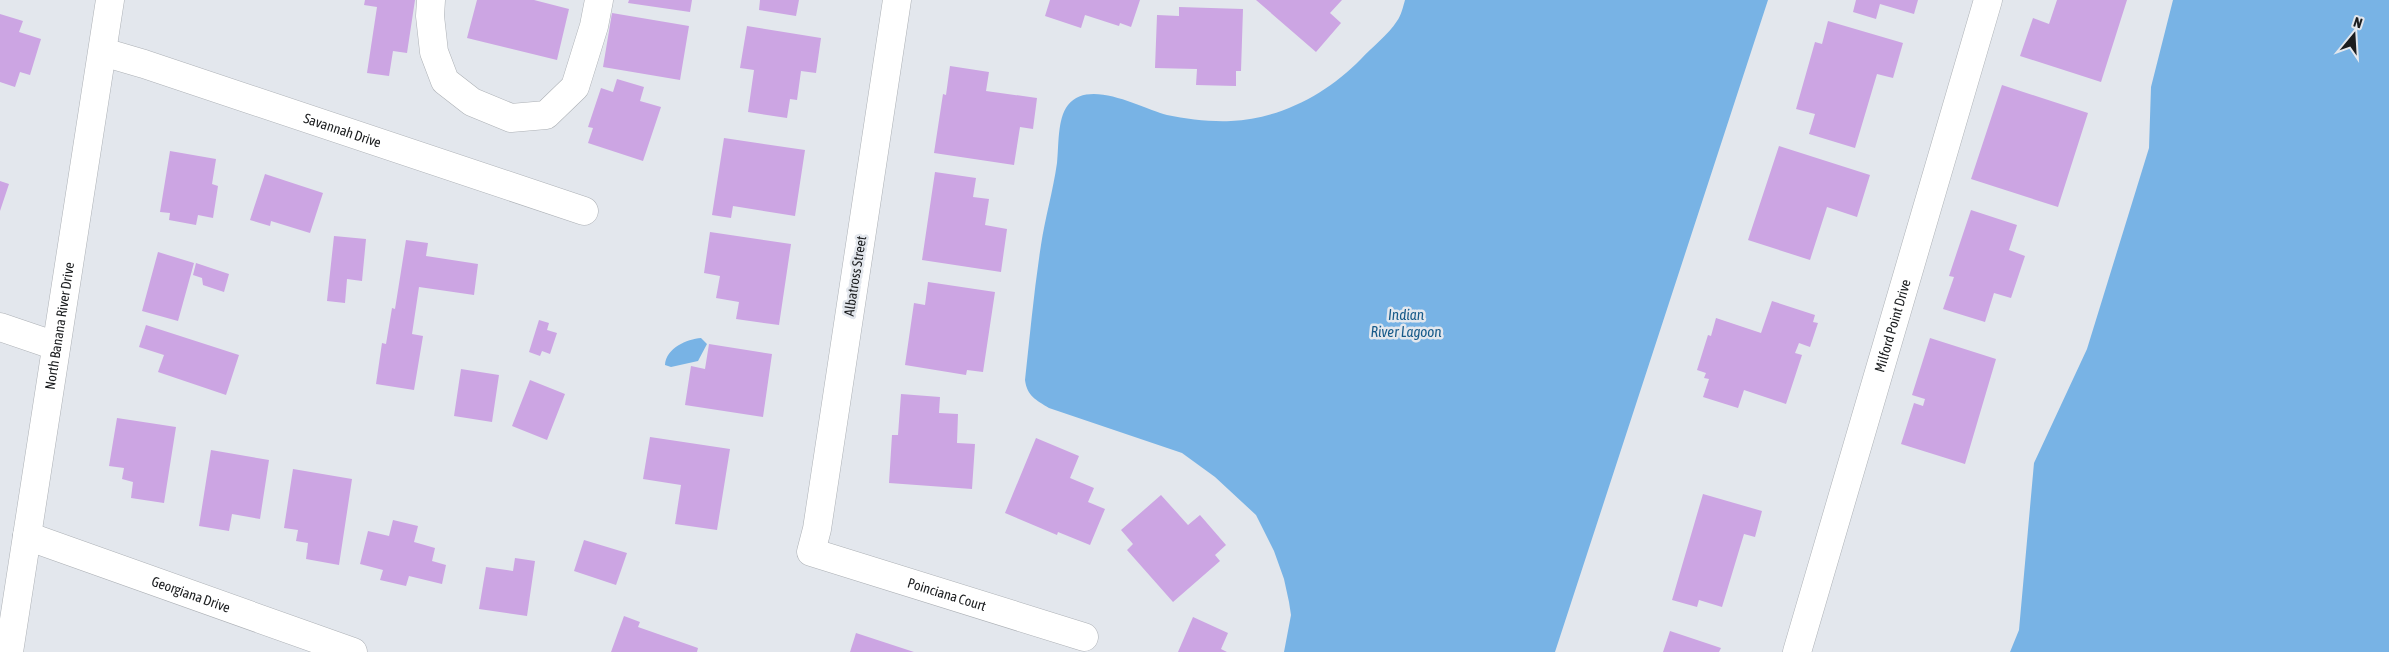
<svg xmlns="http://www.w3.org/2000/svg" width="2389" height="652" font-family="'Asap Condensed',sans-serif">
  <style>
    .water { fill: #78b3e5 }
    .building { fill: #cca5e3 }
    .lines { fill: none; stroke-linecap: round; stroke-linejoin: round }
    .minor-casing { stroke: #adb1b6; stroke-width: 29 }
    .minor { stroke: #fff; stroke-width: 28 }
    .labels { text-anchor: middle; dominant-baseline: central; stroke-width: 5; stroke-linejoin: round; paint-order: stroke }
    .street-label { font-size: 14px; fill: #1b1d1f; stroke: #e3e7ed }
    .water-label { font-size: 15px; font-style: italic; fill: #175a89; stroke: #e3e7ed }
  </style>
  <rect width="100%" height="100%" fill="#e3e7ed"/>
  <path class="water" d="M 1405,0 L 1768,0 L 1555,652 L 1284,652 L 1291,615 L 1289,602 L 1284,579 L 1274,551 L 1256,515 L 1215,477 L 1182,453 L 1049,408 C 1036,400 1027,396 1025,380 C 1030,335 1034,290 1041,245 C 1045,218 1053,191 1057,163 C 1059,146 1057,119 1068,105 C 1089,78 1141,108 1167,115 C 1187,119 1210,122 1231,121 C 1280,119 1327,94 1361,59 C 1372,47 1388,35 1397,21 C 1401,16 1403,7 1405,0 Z
    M 2173,0 L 2389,0 L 2389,652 L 2010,652 L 2019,630 L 2034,463 L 2087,349 L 2149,148 L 2151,87 Z
    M 701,338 L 707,344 L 698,361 L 671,367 L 665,365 C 666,348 687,339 701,338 Z"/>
  <path class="building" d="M 365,0 L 415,0 L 407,53 L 393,51 L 389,76 L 367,73 L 377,7 L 364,5 Z
    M 477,0 L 534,0 L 569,9 L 557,60 L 467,38 Z
    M 629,0 L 692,0 L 690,12 L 628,3 Z
    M 760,0 L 799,0 L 796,16 L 759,10 Z
    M 1050,0 L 1140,0 L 1131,27 L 1120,23 L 1119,26 L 1085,15 L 1081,28 L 1045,16 Z
    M 1256,0 L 1342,0 L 1330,13 L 1341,23 L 1316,52 Z
    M 1856,0 L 1918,0 L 1914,14 L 1880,4 L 1876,19 L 1853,12 Z
    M 2057,0 L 2127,0 L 2101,82 L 2020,56 L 2033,18 L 2049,24 Z
    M 1179,7 L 1243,9 L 1241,71 L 1236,71 L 1236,86 L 1196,85 L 1197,69 L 1155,68 L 1157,15 L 1179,16 Z
    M 612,13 L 689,26 L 680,80 L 603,67 Z
    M 0,14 L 23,21 L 19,32 L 41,39 L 30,75 L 20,72 L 15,87 L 0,82 Z
    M 1828,21 L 1903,43 L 1893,78 L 1877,74 L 1855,148 L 1809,134 L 1815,114 L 1796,109 L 1815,42 L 1822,44 Z
    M 747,26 L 821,38 L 816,73 L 801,71 L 797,100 L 790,99 L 787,118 L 748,112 L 754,70 L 740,68 Z
    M 950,66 L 989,72 L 986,91 L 1037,98 L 1033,129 L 1020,127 L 1014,165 L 934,153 L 943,94 L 946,95 Z
    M 617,79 L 644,87 L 640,101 L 661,107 L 643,161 L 588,143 L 593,128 L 588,127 L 601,88 L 613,92 Z
    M 2002,85 L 2088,113 L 2058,207 L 1971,179 Z
    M 724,138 L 805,150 L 795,216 L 733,206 L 731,218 L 712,215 Z
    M 1779,146 L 1870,175 L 1857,217 L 1827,207 L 1810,260 L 1748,240 Z
    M 170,151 L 216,159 L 212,184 L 218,186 L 213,218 L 198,215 L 196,225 L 169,220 L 170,213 L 160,212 Z
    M 935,172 L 976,178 L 973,197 L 989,199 L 985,225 L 1007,229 L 1001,272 L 922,260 Z
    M 265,174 L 323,193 L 310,233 L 271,221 L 270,226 L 250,220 Z
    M 0,181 L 9,184 L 0,211 Z
    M 1971,210 L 2017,225 L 2009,250 L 2025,256 L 2011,298 L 1994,293 L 1985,322 L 1943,309 L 1954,277 L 1949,276 Z
    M 710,232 L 791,244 L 779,325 L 736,319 L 739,302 L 716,298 L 720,276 L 704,273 Z
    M 334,236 L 366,239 L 362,281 L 347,279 L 345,303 L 327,301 Z
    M 406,240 L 428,243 L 426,256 L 478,264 L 474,295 L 419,287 L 412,334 L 423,336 L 414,390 L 376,384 L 382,343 L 386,344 L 392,308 L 395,309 Z
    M 158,252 L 194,263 L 178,321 L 142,311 Z
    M 196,263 L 229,274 L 224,292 L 203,285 L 202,278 L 193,275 Z
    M 928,282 L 995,292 L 983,372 L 967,370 L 966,375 L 905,365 L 914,303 L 925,305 Z
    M 1772,301 L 1815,315 L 1813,322 L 1818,323 L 1810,347 L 1799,343 L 1795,353 L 1802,355 L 1786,404 L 1744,390 L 1738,408 L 1703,397 L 1709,379 L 1704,378 L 1706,373 L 1697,370 L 1708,335 L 1711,336 L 1716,318 L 1761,333 Z
    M 539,320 L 549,323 L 547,330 L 557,333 L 550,354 L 542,351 L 540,356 L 529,352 Z
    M 146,325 L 239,355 L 226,395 L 158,372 L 164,355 L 139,347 Z
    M 1930,338 L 1996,359 L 1965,464 L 1901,444 L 1914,403 L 1923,406 L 1925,399 L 1912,395 Z
    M 709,344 L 772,354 L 763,417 L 685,405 L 691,366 L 705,369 Z
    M 461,369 L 499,375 L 492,422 L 454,416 Z
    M 530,380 L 565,394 L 547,440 L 512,426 Z
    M 901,394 L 940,397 L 939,413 L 958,414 L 957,443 L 975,444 L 972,489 L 889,483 L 892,435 L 898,435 Z
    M 117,418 L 176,427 L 164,503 L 131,498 L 133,482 L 122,479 L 124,468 L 109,466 Z
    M 650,437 L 730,449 L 717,530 L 675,524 L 681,485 L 643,479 Z
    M 1036,438 L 1079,456 L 1070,478 L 1094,488 L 1088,502 L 1105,509 L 1090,545 L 1058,532 L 1057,535 L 1005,513 Z
    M 211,450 L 269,460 L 260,519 L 232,514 L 229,531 L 199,526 Z
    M 293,469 L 352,479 L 339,565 L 306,559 L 308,543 L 296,541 L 298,530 L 284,528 Z
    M 1703,494 L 1762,511 L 1755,537 L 1744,534 L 1722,607 L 1699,600 L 1697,607 L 1672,600 Z
    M 1161,495 L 1188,525 L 1200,515 L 1226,545 L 1215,555 L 1220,561 L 1173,602 L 1127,550 L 1133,544 L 1121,530 Z
    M 393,520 L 418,526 L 414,542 L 435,548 L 432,561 L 446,565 L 442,584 L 409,576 L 406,586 L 380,580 L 383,570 L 360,564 L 368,531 L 389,536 Z
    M 584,540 L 627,553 L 616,585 L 574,571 Z
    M 515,558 L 535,561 L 527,616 L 479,609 L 486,567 L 513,571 Z
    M 624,616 L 640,622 L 638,627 L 698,648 L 697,652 L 611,652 Z
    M 1193,617 L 1228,633 L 1221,649 L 1227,652 L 1178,652 Z
    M 1670,631 L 1721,648 L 1719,652 L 1663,652 Z
    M 856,633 L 914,652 L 850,652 Z"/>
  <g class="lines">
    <defs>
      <g id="minor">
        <path d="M 431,0 L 430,16 L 434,52 L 445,81 L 472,102 L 511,118 L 546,115 L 575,87 L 594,26 L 599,0"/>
        <path id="s1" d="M 897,0 L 817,529 L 811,552 L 1084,637"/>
        <path id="s2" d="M 103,52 L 144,64 L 584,211"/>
        <path d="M 0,327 L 56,346"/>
        <path id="s3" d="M 27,536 L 353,652"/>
        <path id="s4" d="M 9,652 L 110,0"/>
        <path id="s5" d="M 1797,652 L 1988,0"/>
      </g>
    </defs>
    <use href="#minor" class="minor-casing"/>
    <use href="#minor" class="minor"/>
  </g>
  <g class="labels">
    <g class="street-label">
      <text stroke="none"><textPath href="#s2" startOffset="252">Savannah Drive</textPath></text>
      <text transform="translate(855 276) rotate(-81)">Albatross Street</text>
      <text stroke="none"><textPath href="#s4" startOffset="330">North Banana River Drive</textPath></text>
      <text stroke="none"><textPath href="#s5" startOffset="340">Milford Point Drive</textPath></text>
      <text stroke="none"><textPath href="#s3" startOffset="174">Georgiana Drive</textPath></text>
      <text stroke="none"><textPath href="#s1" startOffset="701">Poinciana Court</textPath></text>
    </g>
    <g class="water-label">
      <text x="1406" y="314">Indian<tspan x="1406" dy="17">River Lagoon</tspan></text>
    </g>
  </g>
  <g transform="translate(2354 35) rotate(18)" stroke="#e3e7ed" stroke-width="4" paint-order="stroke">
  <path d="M0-4L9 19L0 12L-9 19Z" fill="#1b1d1f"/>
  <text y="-8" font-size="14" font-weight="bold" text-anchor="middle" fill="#1b1d1f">N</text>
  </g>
</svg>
